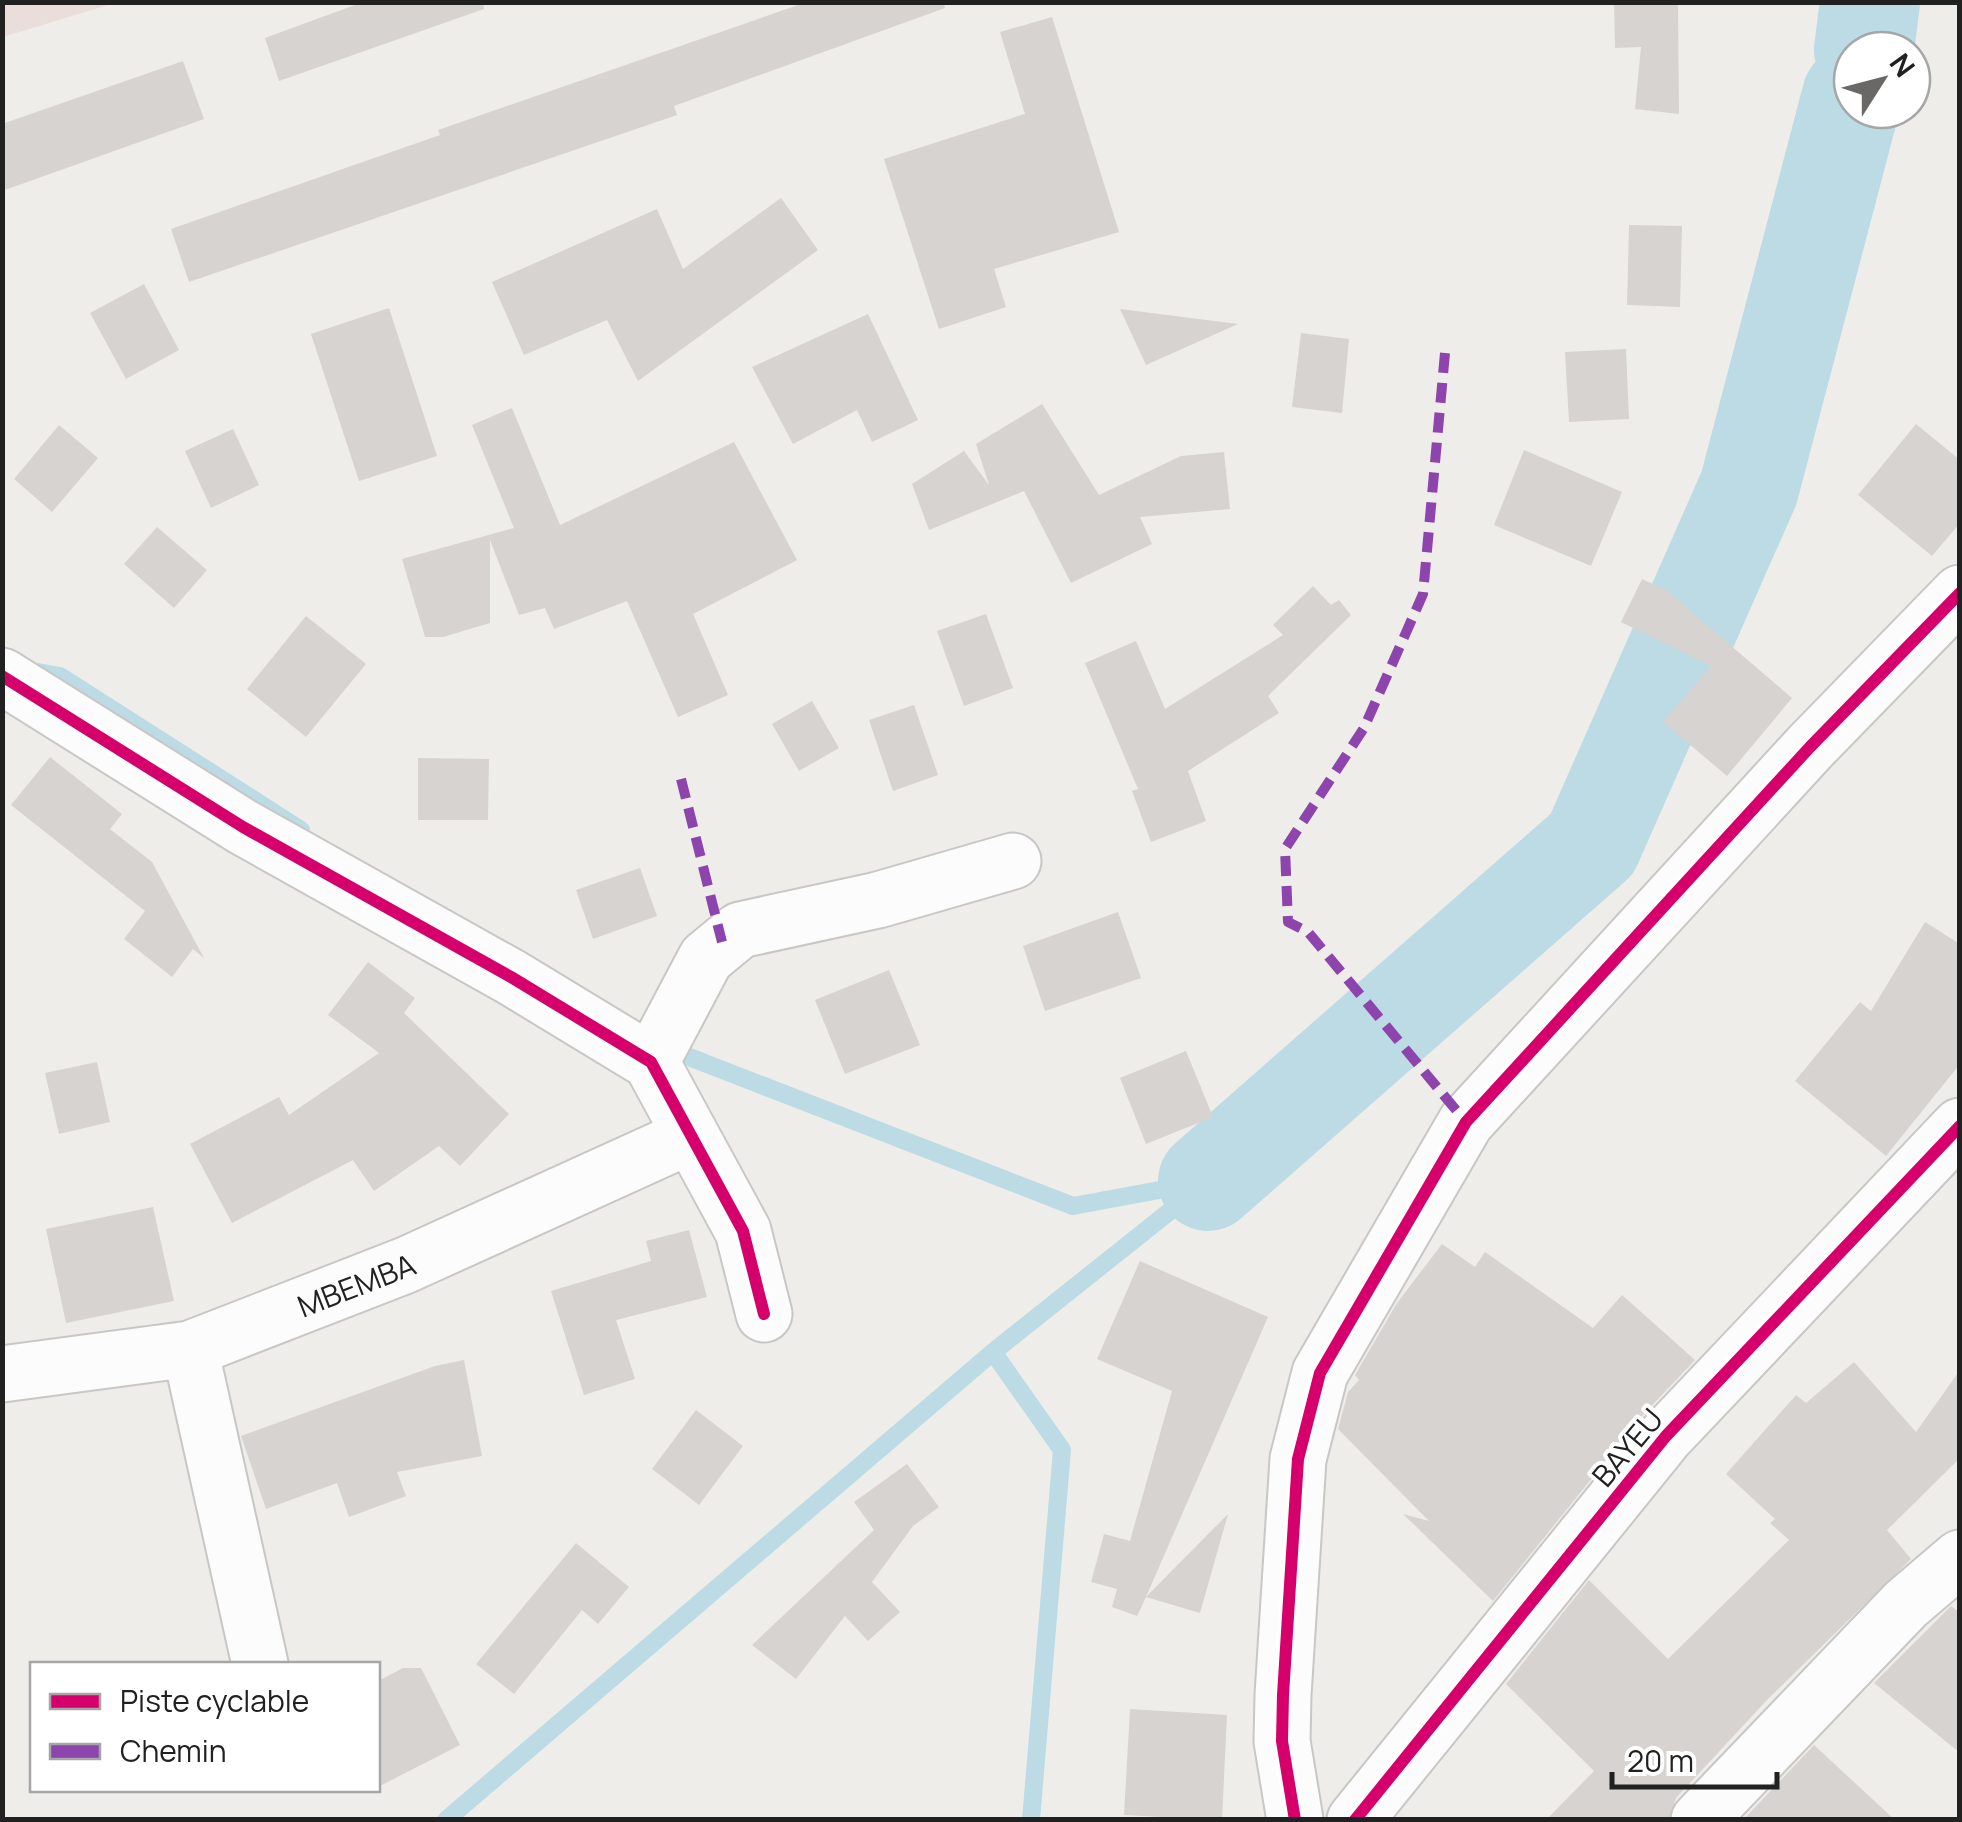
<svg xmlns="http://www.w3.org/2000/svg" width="1962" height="1822" font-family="Manrope,sans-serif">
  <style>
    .military { fill: #e9ded9 }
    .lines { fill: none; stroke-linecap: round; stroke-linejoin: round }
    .stream { stroke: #bcdbe4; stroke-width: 18 }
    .river { stroke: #bcdbe4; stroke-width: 100 }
    .building { fill: #d6d3d1 }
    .minor-casing { stroke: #c8c7c6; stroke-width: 59 }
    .minor { stroke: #fdfcfc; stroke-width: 55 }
    .quiet { stroke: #8e44ad; stroke-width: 10; stroke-dasharray: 20 10; stroke-linecap: butt }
    .cycleway-casing { stroke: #fff; stroke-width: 19 }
    .cycleway { stroke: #d6006c; stroke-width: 12 }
    .labels { text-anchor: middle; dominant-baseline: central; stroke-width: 8; stroke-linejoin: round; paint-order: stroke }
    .street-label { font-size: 30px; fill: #212121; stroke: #fff }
  </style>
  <rect width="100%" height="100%" fill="#efedea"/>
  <path class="military" d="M 3,2 L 115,2 L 115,3 L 3,37 Z"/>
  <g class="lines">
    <path class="stream" d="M 32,671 L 60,676 L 301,830
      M 666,1048 L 1073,1206 L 1208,1181
      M 993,1352 L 1062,1450 L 1031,1820
      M 446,1820 L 993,1352 L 1204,1184"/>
    <path class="river" d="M 1864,50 L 1870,2
      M 1208,1181 L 1592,844 L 1749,488 L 1852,96"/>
  </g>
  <path class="building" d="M 363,2 L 483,2 L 484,9 L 279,81 L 265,38 Z
    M 807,2 L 944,2 L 945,8 L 674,106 L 677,115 L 189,282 L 171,229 L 440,135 L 438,130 Z
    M 1614,2 L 1678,2 L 1679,114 L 1635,109 L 1641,47 L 1615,48 Z
    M 1052,17 L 1119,232 L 994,269 L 1006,307 L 939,329 L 884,159 L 1025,114 L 1000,32 Z
    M 183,61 L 204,119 L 2,191 L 2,124 Z
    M 781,198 L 818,250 L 638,381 L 607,320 L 524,355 L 492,282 L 657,209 L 683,269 Z
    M 1629,225 L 1682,226 L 1680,307 L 1627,305 Z
    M 144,284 L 179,350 L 126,379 L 90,313 Z
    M 389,308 L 437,456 L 359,481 L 311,334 Z
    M 1120,309 L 1238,324 L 1146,365 Z
    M 868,314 L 918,420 L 872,442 L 857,410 L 793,444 L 752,367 Z
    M 1301,333 L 1349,339 L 1342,413 L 1292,407 Z
    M 1626,349 L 1629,419 L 1569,422 L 1565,352 Z
    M 1042,404 L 1099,495 L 1181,456 L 1224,452 L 1230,509 L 1140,517 L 1152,544 L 1071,583 L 1024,491 L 929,530 L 912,484 L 964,451 L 989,485 L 976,444 Z
    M 512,408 L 560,525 L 734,442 L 797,560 L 693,614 L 728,695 L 678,717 L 627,601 L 554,629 L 545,608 L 519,615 L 490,540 L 490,623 L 443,637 L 425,637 L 402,559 L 514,528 L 472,425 Z
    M 1916,424 L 1960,460 L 1960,523 L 1932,556 L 1858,495 Z
    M 59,425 L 98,458 L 52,512 L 14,479 Z
    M 233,429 L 259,485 L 211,508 L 185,451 Z
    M 1524,450 L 1622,492 L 1591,566 L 1494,525 Z
    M 157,527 L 207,570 L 174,608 L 124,564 Z
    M 1642,579 L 1666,590 L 1792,698 L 1727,776 L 1663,722 L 1711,666 L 1621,622 Z
    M 1313,586 L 1331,605 L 1339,600 L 1351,615 L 1268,696 L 1279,713 L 1188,771 L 1206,821 L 1151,842 L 1132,791 L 1138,789 L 1085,663 L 1136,641 L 1165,709 L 1283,635 L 1273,625 Z
    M 986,614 L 1013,688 L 964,706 L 937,631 Z
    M 306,616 L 366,664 L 306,737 L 247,689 Z
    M 812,701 L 839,748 L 799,771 L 772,724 Z
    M 914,705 L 938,775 L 893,791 L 869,720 Z
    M 50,757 L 122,814 L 110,829 L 152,862 L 204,958 L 193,949 L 172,977 L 124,939 L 145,911 L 11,805 Z
    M 418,758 L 489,759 L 488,820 L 418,820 Z
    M 640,868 L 657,916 L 593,939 L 576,890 Z
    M 1118,912 L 1141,978 L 1045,1011 L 1023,946 Z
    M 1925,922 L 1960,944 L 1960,1064 L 1886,1156 L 1795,1081 L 1860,1002 L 1871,1011 Z
    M 368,962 L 415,998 L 404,1013 L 509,1114 L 460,1166 L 439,1146 L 374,1191 L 353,1160 L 232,1223 L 190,1144 L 279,1097 L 289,1115 L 379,1053 L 328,1015 Z
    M 889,970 L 920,1045 L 845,1074 L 815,1000 Z
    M 1186,1051 L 1213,1117 L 1146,1144 L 1120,1078 Z
    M 97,1062 L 110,1122 L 59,1134 L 45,1073 Z
    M 153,1207 L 174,1301 L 66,1323 L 46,1229 Z
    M 689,1230 L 707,1297 L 616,1320 L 635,1379 L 584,1395 L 551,1291 L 651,1261 L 646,1241 Z
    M 1442,1244 L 1475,1267 L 1485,1252 L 1593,1328 L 1622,1295 L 1695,1360 L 1642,1416 L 1493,1601 L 1403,1514 L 1429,1521 L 1338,1429 L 1348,1392 L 1359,1380 L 1355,1375 L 1397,1303 Z
    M 1140,1261 L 1268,1317 L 1146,1597 L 1228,1514 L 1200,1613 L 1146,1597 L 1137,1616 L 1112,1607 L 1117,1589 L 1091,1582 L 1104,1534 L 1130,1541 L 1172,1391 L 1097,1359 Z
    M 464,1360 L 482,1456 L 397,1472 L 406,1496 L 349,1517 L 337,1483 L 266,1509 L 241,1436 L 435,1366 Z
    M 1854,1362 L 1916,1432 L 1960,1370 L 1960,1458 L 1887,1530 L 1911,1559 L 1766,1701 L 1676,1798 L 1669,1820 L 1546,1820 L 1594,1771 L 1506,1684 L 1589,1580 L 1668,1659 L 1789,1540 L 1770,1523 L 1775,1519 L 1726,1474 L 1796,1395 L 1806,1403 Z
    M 696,1410 L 743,1446 L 699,1505 L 652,1469 Z
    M 907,1464 L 939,1507 L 913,1526 L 872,1582 L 900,1612 L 868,1641 L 845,1616 L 796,1679 L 752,1645 L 874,1530 L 854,1502 Z
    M 576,1543 L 629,1587 L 598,1624 L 582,1610 L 514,1694 L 476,1664 Z
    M 1951,1606 L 1960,1613 L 1960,1753 L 1874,1683 Z
    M 403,1668 L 421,1668 L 460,1745 L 378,1787 L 378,1681 Z
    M 1130,1709 L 1227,1715 L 1222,1820 L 1124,1815 Z
    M 1814,1745 L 1895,1820 L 1743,1820 Z"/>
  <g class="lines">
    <defs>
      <g id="minor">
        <path d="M 2,676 L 243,827 L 511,977 L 651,1062 L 743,1231 L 764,1314"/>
        <path d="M 651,1062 L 706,958 L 740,930 L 878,900 L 1013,861"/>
        <path d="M 190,1349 L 260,1664"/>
        <path id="s1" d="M 2,1374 L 190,1349 L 406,1265 L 690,1136"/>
        <path d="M 1295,1820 L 1282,1741 L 1283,1695 L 1298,1459 L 1320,1373 L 1466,1122 L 1810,747 L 1960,593"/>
        <path d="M 1355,1820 L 1666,1436 L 1960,1126"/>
        <path d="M 1699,1820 L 1906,1604 L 1960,1558"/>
      </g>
    </defs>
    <use href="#minor" class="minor-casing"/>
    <use href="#minor" class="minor"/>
    <path class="quiet" d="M 1445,353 L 1423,594 L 1364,728 L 1285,849 L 1288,922 L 1308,932 L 1466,1122
      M 681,779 L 722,942"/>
    <defs>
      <path id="cycleway" d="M 2,676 L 243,827 L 511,977 L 651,1062 L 743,1231 L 764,1314
        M 1295,1820 L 1282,1741 L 1283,1695 L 1298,1459 L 1320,1373 L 1466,1122 L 1810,747 L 1960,593
        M 1355,1820 L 1666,1436 L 1960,1126"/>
    </defs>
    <use href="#cycleway" class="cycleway-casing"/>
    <use href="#cycleway" class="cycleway"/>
  </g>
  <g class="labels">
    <g class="street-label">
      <text stroke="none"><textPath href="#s1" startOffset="368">MBEMBA</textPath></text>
      <text transform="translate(1627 1447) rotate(-50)">BAYEU</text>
    </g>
  </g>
  <rect width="1962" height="1822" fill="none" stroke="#212121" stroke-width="10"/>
  <rect x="30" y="1662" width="350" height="130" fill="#ffffff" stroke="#a6a6a6" stroke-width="2.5"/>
  <rect x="50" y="1694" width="50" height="15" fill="#d6006c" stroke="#a6a6a6" stroke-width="2.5"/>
  <text x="120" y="1712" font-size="30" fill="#212121">Piste cyclable</text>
  <rect x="50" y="1744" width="50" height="15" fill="#8e44ad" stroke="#a6a6a6" stroke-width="2.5"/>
  <text x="120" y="1762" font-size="30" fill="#212121">Chemin</text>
  <g transform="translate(1882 80) rotate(54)"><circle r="48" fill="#ffffff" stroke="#a6a6a6" stroke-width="2.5"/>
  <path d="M0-8L18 38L0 25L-18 38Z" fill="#696867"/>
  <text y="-15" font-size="28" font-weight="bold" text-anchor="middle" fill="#212121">N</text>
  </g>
  <path d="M1612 1772v15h165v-15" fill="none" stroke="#212121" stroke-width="5"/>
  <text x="1627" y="1772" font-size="30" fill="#212121" stroke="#ffffff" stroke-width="8" paint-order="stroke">20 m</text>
</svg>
